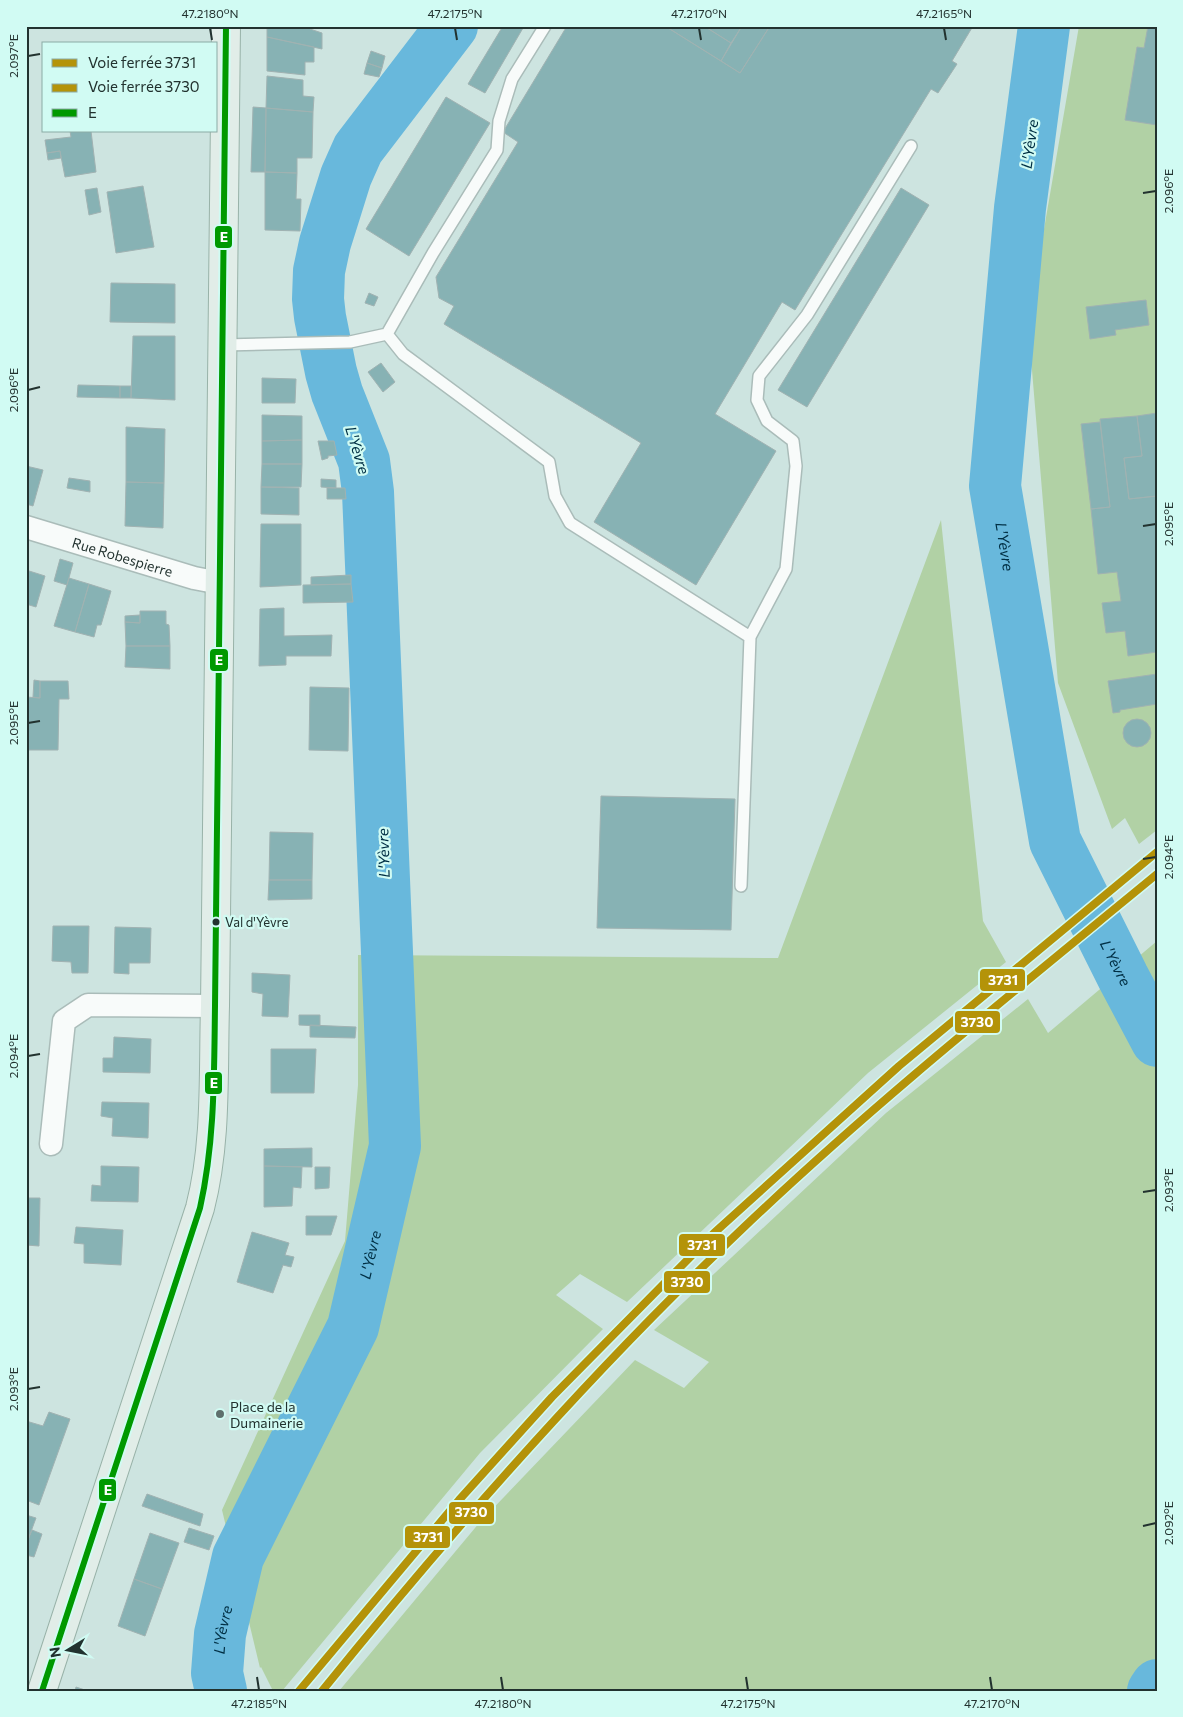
<svg xmlns="http://www.w3.org/2000/svg" width="1183" height="1717" font-family="Commissioner,sans-serif">
  <style>
    .green { fill: #b1d1a5 }
    .lines { fill: none; stroke-linecap: round; stroke-linejoin: round }
    .river { stroke: #68b8dc; stroke-width: 52 }
    .building { fill: #87b2b4; stroke: #a0b2b2 }
    .service-casing { stroke: #aabcb9; stroke-width: 14 }
    .minor-casing { stroke: #aabcb9; stroke-width: 25 }
    .primary-casing { stroke: #98b2a8; stroke-width: 30 }
    .service { stroke: #f8fbfa; stroke-width: 11 }
    .minor { stroke: #f8fbfa; stroke-width: 22 }
    .primary { stroke: #e1ede8; stroke-width: 28 }
    .bus-1-casing { stroke: #d1fbf3; stroke-width: 10 }
    .bus-1 { stroke: #090; stroke-width: 6 }
    .rail-1-casing { stroke: #d1fbf3; stroke-width: 11 }
    .rail-2-casing { stroke: #d1fbf3; stroke-width: 11 }
    .rail-1 { stroke: #b49309; stroke-width: 8 }
    .rail-2 { stroke: #b49309; stroke-width: 8 }
    .ticks { fill: none; stroke: #22322f; stroke-width: 2 }
    .bus-dot { fill: #22322f; stroke: #d1fbf3; stroke-width: 2 }
    .poi-dot { fill: #5e706d; stroke: #d1fbf3; stroke-width: 2 }
    .labels { text-anchor: middle; dominant-baseline: central; stroke-width: 4.5; stroke-linejoin: round; paint-order: stroke }
    .bus-label { font-size: 13px; fill: #22322f; stroke: #d1fbf3; text-anchor: start }
    .street-label { font-size: 14px; fill: #22322f; stroke: #d1fbf3 }
    .poi-label { font-size: 14px; fill: #22322f; stroke: #d1fbf3; text-anchor: start }
    .water-label { font-size: 15px; font-style: italic; fill: #002f44; stroke: #d1fbf3 }
    .line-badge { stroke: #d1fbf3; stroke-width: 2 }
    .badge-label { font-size: 14px; text-anchor: middle; font-weight: bold; fill: #fff }
    .neatline { fill: none; stroke: #22322f; stroke-width: 2 }
    .ticks-label { font-size: 12px; text-anchor: middle; fill: #22322f }
  </style>
  <rect width="100%" height="100%" fill="#cde4e0"/>
  <path class="green" d="M 1079,26 L 1157,26 L 1157,830 L 1139,844 L 1125,818 L 1112,829 L 1058,683 L 1028,322 Z
    M 941,520 L 983,921 L 1006,962 L 868,1073 L 627,1302 L 580,1274 L 556,1295 L 603,1329 L 480,1453 L 282,1691 L 273,1691 L 261,1667 L 260,1668 L 222,1510 L 345,1241 L 358,1085 L 358,955 L 778,958 Z
    M 1157,941 L 1157,1691 L 339,1691 L 480,1522 L 635,1360 L 684,1388 L 709,1362 L 654,1330 L 886,1113 L 1028,999 L 1048,1033 Z"/>
  <g class="lines">
    <g class="river">
      <path id="s1" d="M 1044,26 L 1020,208 L 995,486 L 1055,841 L 1123,977 L 1157,1041"/>
      <path id="s2" d="M 221,1691 L 217,1673 L 220,1634 L 238,1557 L 353,1327 L 395,1146 L 368,492 L 364,461 L 337,393 L 331,372 L 320,317 L 318,299 L 319,271 L 325,243 L 346,176 L 358,149 L 452,26"/>
      <path d="M 1153,1691 L 1157,1685"/>
    </g>
  </g>
  <path class="building" d="M 267,26 L 310,26 L 310,29 L 322,33 L 322,49 L 267,37 Z
    M 503,26 L 520,26 L 523,28 L 485,93 L 468,84 Z
    M 567,26 L 665,26 L 740,73 L 770,26 L 973,26 L 952,61 L 957,64 L 938,93 L 931,89 L 795,310 L 782,302 L 715,414 L 776,451 L 696,585 L 594,522 L 641,443 L 444,324 L 454,306 L 439,298 L 436,277 L 518,142 L 503,132 Z
    M 665,26 L 704,26 L 731,43 L 721,61 Z
    M 704,26 L 742,26 L 731,43 Z
    M 742,26 L 770,26 L 740,73 L 721,61 Z
    M 1148,26 L 1157,26 L 1157,125 L 1125,120 L 1137,47 L 1144,48 Z
    M 267,37 L 314,47 L 314,62 L 305,62 L 305,75 L 267,71 Z
    M 371,51 L 385,56 L 382,68 L 367,63 Z
    M 367,63 L 382,68 L 379,77 L 364,74 Z
    M 267,76 L 303,80 L 303,96 L 314,97 L 313,112 L 266,108 Z
    M 446,97 L 490,123 L 409,256 L 366,229 Z
    M 253,107 L 266,108 L 265,172 L 251,172 Z
    M 266,108 L 313,112 L 312,158 L 297,158 L 297,173 L 265,172 Z
    M 70,131 L 91,131 L 96,172 L 65,177 L 60,151 L 47,153 L 45,140 L 71,137 Z
    M 60,151 L 61,158 L 48,160 L 47,153 Z
    M 265,172 L 297,173 L 296,199 L 301,199 L 300,231 L 265,230 Z
    M 143,186 L 154,247 L 116,253 L 107,192 Z
    M 97,188 L 101,212 L 89,215 L 85,190 Z
    M 901,188 L 929,205 L 807,407 L 778,390 Z
    M 111,283 L 175,284 L 175,323 L 110,322 Z
    M 369,293 L 378,297 L 374,306 L 365,303 Z
    M 1146,300 L 1149,325 L 1115,330 L 1116,335 L 1090,339 L 1086,307 Z
    M 133,336 L 175,336 L 175,400 L 131,398 Z
    M 381,363 L 395,382 L 383,392 L 368,372 Z
    M 262,378 L 296,379 L 295,403 L 262,403 Z
    M 78,385 L 120,386 L 120,398 L 77,397 Z
    M 120,386 L 131,386 L 131,398 L 120,398 Z
    M 1157,413 L 1157,496 L 1129,499 L 1124,458 L 1142,456 L 1137,416 Z
    M 262,415 L 302,416 L 302,440 L 262,441 Z
    M 1137,416 L 1142,456 L 1124,458 L 1129,499 L 1157,496 L 1157,652 L 1128,656 L 1125,631 L 1106,633 L 1102,603 L 1121,601 L 1117,572 L 1098,574 L 1091,509 L 1110,507 L 1100,419 Z
    M 1100,422 L 1110,507 L 1091,509 L 1081,424 Z
    M 126,427 L 165,429 L 164,483 L 126,482 Z
    M 302,440 L 302,464 L 262,464 L 262,441 Z
    M 318,441 L 334,441 L 337,455 L 328,456 L 328,458 L 322,460 Z
    M 262,464 L 302,464 L 301,487 L 261,487 Z
    M 26,466 L 43,470 L 33,506 L 26,504 Z
    M 69,478 L 90,481 L 90,492 L 67,488 Z
    M 321,479 L 336,480 L 336,488 L 321,487 Z
    M 126,482 L 164,483 L 163,528 L 125,526 Z
    M 261,487 L 299,488 L 299,515 L 261,514 Z
    M 327,488 L 345,488 L 346,499 L 327,499 Z
    M 261,524 L 301,524 L 301,585 L 260,587 Z
    M 60,559 L 73,563 L 67,585 L 54,581 Z
    M 26,570 L 45,576 L 36,607 L 26,604 Z
    M 351,575 L 351,584 L 311,585 L 311,577 Z
    M 69,578 L 89,584 L 75,632 L 54,626 Z
    M 89,584 L 111,591 L 101,625 L 97,625 L 94,637 L 75,632 Z
    M 351,584 L 353,602 L 303,603 L 303,585 Z
    M 284,608 L 284,636 L 332,635 L 331,656 L 286,656 L 286,665 L 259,666 L 260,609 Z
    M 140,611 L 166,611 L 166,624 L 169,625 L 170,646 L 126,646 L 125,622 L 140,623 Z
    M 140,615 L 140,623 L 125,622 L 125,616 Z
    M 126,646 L 170,646 L 170,669 L 125,667 Z
    M 1157,674 L 1157,704 L 1120,710 L 1120,712 L 1113,713 L 1108,681 Z
    M 34,680 L 40,681 L 40,698 L 33,697 Z
    M 40,681 L 68,681 L 69,699 L 59,699 L 58,750 L 26,750 L 26,697 L 40,698 Z
    M 310,687 L 349,688 L 348,751 L 309,750 Z
    M1123 733a14 14 0 1 1 28 0a14 14 0 1 1-28 0Z
    M 601,796 L 735,799 L 731,930 L 597,928 Z
    M 270,832 L 313,833 L 312,880 L 269,880 Z
    M 269,880 L 312,880 L 312,899 L 268,900 Z
    M 53,926 L 89,926 L 88,973 L 72,973 L 71,962 L 52,961 Z
    M 115,927 L 151,928 L 150,963 L 129,963 L 129,974 L 114,973 Z
    M 252,973 L 290,975 L 288,1017 L 262,1016 L 263,994 L 252,992 Z
    M 299,1015 L 320,1015 L 320,1026 L 299,1025 Z
    M 310,1025 L 356,1027 L 355,1038 L 310,1037 Z
    M 114,1037 L 151,1039 L 150,1073 L 103,1072 L 103,1058 L 113,1058 Z
    M 271,1049 L 316,1049 L 314,1093 L 271,1093 Z
    M 102,1102 L 149,1103 L 148,1138 L 112,1136 L 113,1118 L 101,1116 Z
    M 312,1148 L 312,1167 L 264,1166 L 264,1149 Z
    M 101,1166 L 139,1167 L 138,1202 L 91,1201 L 92,1185 L 101,1186 Z
    M 264,1166 L 302,1167 L 301,1188 L 293,1187 L 292,1206 L 264,1207 Z
    M 315,1167 L 330,1167 L 329,1188 L 315,1189 Z
    M 26,1198 L 40,1198 L 39,1246 L 26,1245 Z
    M 306,1216 L 337,1216 L 331,1235 L 306,1235 Z
    M 76,1227 L 123,1230 L 121,1265 L 84,1263 L 84,1244 L 74,1243 Z
    M 252,1232 L 289,1243 L 285,1255 L 294,1257 L 291,1267 L 283,1265 L 273,1293 L 237,1282 Z
    M 49,1412 L 70,1419 L 39,1505 L 26,1500 L 26,1421 L 43,1426 Z
    M 147,1494 L 203,1514 L 200,1526 L 142,1506 Z
    M 26,1515 L 36,1518 L 26,1545 Z
    M 189,1528 L 214,1536 L 209,1550 L 184,1542 Z
    M 32,1530 L 42,1534 L 34,1557 L 26,1555 L 26,1545 Z
    M 150,1533 L 179,1543 L 162,1589 L 134,1579 Z
    M 134,1579 L 162,1589 L 145,1636 L 118,1626 Z
    M 76,1687 L 88,1691 L 75,1691 Z"/>
  <g class="lines">
    <defs>
      <path id="service" d="M 387,334 L 403,354 L 549,462 L 555,496 L 570,523 L 750,637
        M 223,345 L 350,342 L 387,334 L 433,253 L 497,150 L 499,121 L 512,79 L 545,26
        M 741,886 L 750,637 L 786,569 L 796,466 L 793,441 L 767,421 L 757,400 L 759,376 L 807,315 L 911,146"/>
      <g id="minor">
        <path id="s3" d="M 26,527 L 194,578 L 220,583"/>
        <path d="M 51,1144 L 64,1021 L 88,1005 L 215,1006"/>
      </g>
      <path id="primary" d="M 42,1691 L 200,1208 C 217,1142 213,1073 215,1006 L 226,26"/>
    </defs>
    <use href="#service" class="service-casing"/>
    <use href="#minor" class="minor-casing"/>
    <use href="#primary" class="primary-casing"/>
    <use href="#service" class="service"/>
    <use href="#minor" class="minor"/>
    <use href="#primary" class="primary"/>
    <defs>
      <path id="bus-1" d="M 42,1691 L 200,1208 C 215,1141 214,1074 215,1006 L 226,26"/>
    </defs>
    <use href="#bus-1" class="bus-1-casing"/>
    <use href="#bus-1" class="bus-1"/>
    <defs>
      <path id="rail-1" d="M 299,1691 L 459,1500 L 552,1397 L 714,1233 L 899,1066 L 1157,852"/>
      <path id="rail-2" d="M 322,1691 C 453,1529 590,1373 741,1230 C 873,1104 1016,990 1157,874"/>
    </defs>
    <use href="#rail-1" class="rail-1-casing"/>
    <use href="#rail-2" class="rail-2-casing"/>
    <use href="#rail-1" class="rail-1"/>
    <use href="#rail-2" class="rail-2"/>
  </g>
  <path class="ticks" d="M 210,28 L 212,40M 455,28 L 457,40M 699,28 L 701,40M 944,28 L 946,40M 28,56 L 40,54M 1143,193 L 1156,191M 28,390 L 40,387M 1143,526 L 1156,524M 28,723 L 40,721M 1143,859 L 1156,857M 28,1056 L 40,1054M 1143,1192 L 1156,1190M 28,1389 L 40,1387M 1143,1526 L 1156,1523M 257,1677 L 259,1690M 501,1677 L 503,1690M 746,1677 L 748,1690M 990,1677 L 992,1690"/>
  <circle class="bus-dot" cx="216" cy="922" r="4.5"/>
  <circle class="poi-dot" cx="220" cy="1414" r="5"/>
  <g class="labels">
    <g class="bus-label">
      <text x="225" y="922">Val d'Yèvre</text>
    </g>
    <g class="street-label">
      <text stroke="none"><textPath href="#s3" startOffset="101">Rue Robespierre</textPath></text>
    </g>
    <g class="poi-label">
      <text x="230" y="1406">Place de la<tspan x="230" dy="16">Dumainerie</tspan></text>
    </g>
    <g class="water-label">
      <text transform="translate(1029 144) rotate(-82)">L'Yèvre</text>
      <text transform="translate(358 450) rotate(73)">L'Yèvre</text>
      <text stroke="none"><textPath href="#s1" startOffset="524">L'Yèvre</textPath></text>
      <text transform="translate(383 853) rotate(-92)">L'Yèvre</text>
      <text stroke="none"><textPath href="#s1" startOffset="959">L'Yèvre</textPath></text>
      <text stroke="none"><textPath href="#s2" startOffset="468">L'Yèvre</textPath></text>
      <text stroke="none"><textPath href="#s2" startOffset="62">L'Yèvre</textPath></text>
    </g>
  </g>
  <g class="line-badge">
    <rect x="214" y="225" width="19" height="24" rx="5" fill="#090"/>
    <rect x="209" y="648" width="20" height="24" rx="5" fill="#090"/>
    <rect x="979" y="968" width="47" height="24" rx="5" fill="#b49309"/>
    <rect x="954" y="1010" width="47" height="24" rx="5" fill="#b49309"/>
    <rect x="204" y="1071" width="19" height="24" rx="5" fill="#090"/>
    <rect x="678" y="1233" width="48" height="24" rx="5" fill="#b49309"/>
    <rect x="663" y="1270" width="48" height="24" rx="5" fill="#b49309"/>
    <rect x="98" y="1478" width="19" height="24" rx="5" fill="#090"/>
    <rect x="448" y="1501" width="47" height="24" rx="5" fill="#b49309"/>
    <rect x="404" y="1525" width="47" height="24" rx="5" fill="#b49309"/>
  </g>
  <g class="badge-label">
    <text x="224" y="242">E</text>
    <text x="219" y="665">E</text>
    <text x="1003" y="985">3731</text>
    <text x="977" y="1027">3730</text>
    <text x="214" y="1088">E</text>
    <text x="702" y="1250">3731</text>
    <text x="687" y="1287">3730</text>
    <text x="108" y="1495">E</text>
    <text x="471" y="1517">3730</text>
    <text x="428" y="1542">3731</text>
  </g>
  <rect width="1183" height="1717" fill="none" stroke="#d1fbf3" stroke-width="55"/>
  <rect x="42" y="42" width="175" height="90" fill="#d1fbf3" stroke="#8baba5"/>
  <rect x="52" y="59" width="25" height="8" fill="#b49309" stroke="#8baba5"/>
  <text x="88" y="68" font-size="15" fill="#22322f">Voie ferrée 3731</text>
  <rect x="52" y="84" width="25" height="8" fill="#b49309" stroke="#8baba5"/>
  <text x="88" y="92" font-size="15" fill="#22322f">Voie ferrée 3730</text>
  <rect x="52" y="109" width="25" height="8" fill="#009900" stroke="#8baba5"/>
  <text x="88" y="118" font-size="15" fill="#22322f">E</text>
  <g transform="translate(68 1650) rotate(260)" stroke="#d1fbf3" stroke-width="4" paint-order="stroke">
  <path d="M0-4L9 19L0 12L-9 19Z" fill="#22322f"/>
  <text y="-8" font-size="14" font-weight="bold" text-anchor="middle" fill="#22322f">N</text>
  </g>
  <rect x="28" y="28" width="1128" height="1662" class="neatline"/>
  <g class="ticks-label">
    <text x="210" y="18">47.2180°N</text>
    <text x="455" y="18">47.2175°N</text>
    <text x="699" y="18">47.2170°N</text>
    <text x="944" y="18">47.2165°N</text>
    <text transform="translate(14 56) rotate(-90)" y="4">2.097°E</text>
    <text transform="translate(1169 191) rotate(-90)" y="4">2.096°E</text>
    <text transform="translate(14 390) rotate(-90)" y="4">2.096°E</text>
    <text transform="translate(1169 524) rotate(-90)" y="4">2.095°E</text>
    <text transform="translate(14 723) rotate(-90)" y="4">2.095°E</text>
    <text transform="translate(1169 857) rotate(-90)" y="4">2.094°E</text>
    <text transform="translate(14 1056) rotate(-90)" y="4">2.094°E</text>
    <text transform="translate(1169 1190) rotate(-90)" y="4">2.093°E</text>
    <text transform="translate(14 1389) rotate(-90)" y="4">2.093°E</text>
    <text transform="translate(1169 1523) rotate(-90)" y="4">2.092°E</text>
    <text x="259" y="1708">47.2185°N</text>
    <text x="503" y="1708">47.2180°N</text>
    <text x="748" y="1708">47.2175°N</text>
    <text x="992" y="1708">47.2170°N</text>
  </g>
</svg>
